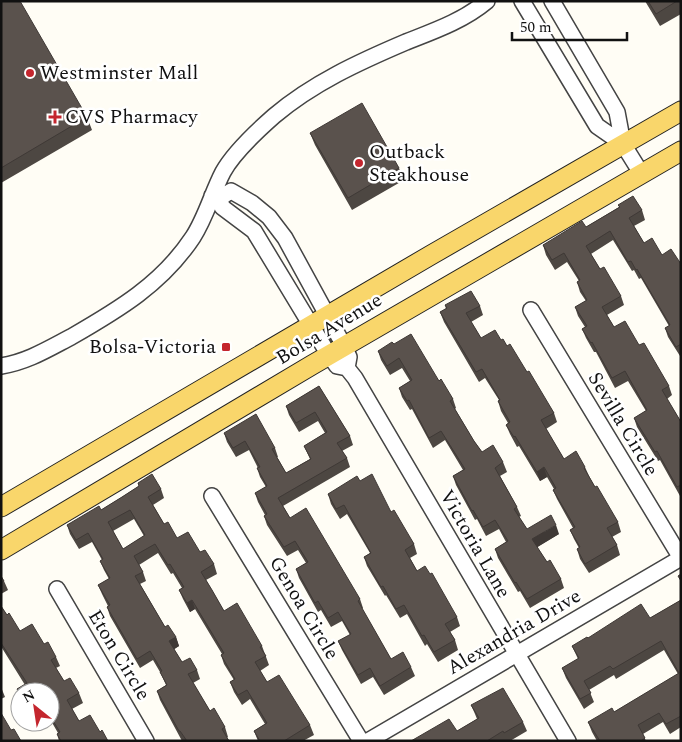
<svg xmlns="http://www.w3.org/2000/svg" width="682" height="742" font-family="Spectral,serif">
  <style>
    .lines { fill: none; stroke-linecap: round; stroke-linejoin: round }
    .minor-casing { stroke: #444; stroke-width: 18 }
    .major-casing { stroke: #222; stroke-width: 21 }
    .minor { stroke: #fff; stroke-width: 15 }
    .major { stroke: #f9d66b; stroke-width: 19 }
    .wall { fill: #4d4742; fill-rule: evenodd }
    .shaded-wall { fill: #3f3936 }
    .building { fill: #5a524d; stroke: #3f3936; fill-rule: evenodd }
    .poi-dot { fill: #c4262e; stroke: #fff; stroke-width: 2 }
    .labels { text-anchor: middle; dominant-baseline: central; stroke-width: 5; stroke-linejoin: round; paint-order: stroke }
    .poi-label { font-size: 20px; fill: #111; stroke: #fff; text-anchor: start }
    .street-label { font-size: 20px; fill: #111; stroke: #fff }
  </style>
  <rect width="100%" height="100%" fill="#fffdf5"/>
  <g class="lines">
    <defs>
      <path id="minor" d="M 522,1 L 597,126 L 623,144
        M 552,1 L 617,112 L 623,144 L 641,173
        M 212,196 L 220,198 L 231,191 L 252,203 L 269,217 L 285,238 L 344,346 L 349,357 L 347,368
        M 220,198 L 222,207 L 254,231 L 329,355 L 337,366 L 347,368 L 355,378 L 568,741
        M 531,310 L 681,558
        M 1,366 C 27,362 48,349 71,337 C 118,310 162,284 193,237 C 206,217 212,193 223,172 C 234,152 257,131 274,116 C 313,83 359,62 406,42 C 434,31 463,21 487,1
        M 212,496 L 361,741
        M 57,589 L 146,741
        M 368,741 L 681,558"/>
      <path id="major" d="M 1,507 L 431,255 L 681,111
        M 1,550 L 312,365 L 681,151"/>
    </defs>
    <use href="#minor" class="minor-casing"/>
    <use href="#major" class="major-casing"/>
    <use href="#minor" class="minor"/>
    <use href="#major" class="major"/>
  </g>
  <path class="wall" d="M 1,1 L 87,117 L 92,130 L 1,183 Z
    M 645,1 L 681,1 L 681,14 L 660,26 Z
    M 310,133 L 399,168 L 404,180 L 352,210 L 315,145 Z
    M 618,205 L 642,210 L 645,220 L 634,226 L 644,243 L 662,255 L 681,264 L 681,356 L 680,356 L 668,337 L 665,328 L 669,326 L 641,278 L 639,279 L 634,270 L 632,271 L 613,240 L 591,254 L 600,269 L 621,296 L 624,305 L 607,315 L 614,327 L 639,345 L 669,386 L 672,395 L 667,399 L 681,422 L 680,496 L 660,460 L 658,461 L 637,427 L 634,418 L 646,411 L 628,381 L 615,388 L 596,352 L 594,352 L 586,338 L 582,329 L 585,327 L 578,316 L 575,307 L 586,301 L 580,292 L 577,282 L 579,281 L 567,262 L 555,270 L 546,255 L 543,245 L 586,227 L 619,207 Z
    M 445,305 L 480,306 L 483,315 L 471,322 L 481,338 L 501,340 L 507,346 L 527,372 L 554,413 L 557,422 L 546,429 L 564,459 L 585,467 L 589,476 L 595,487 L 618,522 L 621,532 L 612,537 L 617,545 L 620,555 L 589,573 L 580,559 L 577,549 L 579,548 L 574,539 L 570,530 L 573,528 L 557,499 L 553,490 L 554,489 L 547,477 L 540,481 L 519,446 L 517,447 L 510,434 L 506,425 L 508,423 L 501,411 L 498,401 L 499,400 L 485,378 L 479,382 L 444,322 L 440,312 L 446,309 Z
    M 394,344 L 439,381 L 453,399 L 456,408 L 455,409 L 474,441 L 482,452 L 503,462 L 507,472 L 500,476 L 517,507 L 521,516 L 519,517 L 527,529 L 559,534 L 537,547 L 547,562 L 561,579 L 564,588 L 530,608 L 520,591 L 518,592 L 498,558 L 495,549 L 506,542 L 499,529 L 486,536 L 477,519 L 475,520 L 456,485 L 453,476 L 463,470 L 445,440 L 433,448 L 412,409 L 410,410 L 402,397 L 399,388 L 410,381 L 402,368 L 390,375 L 381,360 L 378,351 Z
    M 319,386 L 350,436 L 353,445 L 342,451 L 347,458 L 350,467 L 283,506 L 290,518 L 360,599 L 363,608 L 362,609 L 391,659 L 411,667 L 415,676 L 384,695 L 373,677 L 361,684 L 342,650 L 338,641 L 350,635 L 342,621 L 331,627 L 321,610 L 318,612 L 299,578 L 296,569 L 306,563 L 298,550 L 287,556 L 267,525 L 264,516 L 265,515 L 258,502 L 255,493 L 266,487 L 260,477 L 257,468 L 258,468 L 249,450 L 236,457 L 227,442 L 224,433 L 275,448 L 278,457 L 277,457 L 286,473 L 310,459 L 304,446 L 325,433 L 318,421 L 299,432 L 289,415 L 286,406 Z
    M 360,481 L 391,512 L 414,544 L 417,554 L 410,558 L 417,571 L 457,617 L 460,626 L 450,632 L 455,640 L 458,650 L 438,662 L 427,644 L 425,646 L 407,614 L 400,618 L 386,595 L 385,596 L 367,566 L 364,557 L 370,553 L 347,514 L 340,519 L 331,504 L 328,494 Z
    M 138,483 L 161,489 L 164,498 L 153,505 L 164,524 L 177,538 L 200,552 L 214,564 L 217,574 L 206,580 L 224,611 L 262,646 L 269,665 L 260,671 L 267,682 L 310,725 L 314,735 L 303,741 L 258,741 L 254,731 L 265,724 L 250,699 L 242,705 L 234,692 L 230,682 L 234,680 L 224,664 L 221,655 L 222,654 L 195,609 L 190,612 L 183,599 L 179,590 L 182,588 L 173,573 L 171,574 L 158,553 L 139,565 L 143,572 L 146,581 L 140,584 L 165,627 L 176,637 L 179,646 L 174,649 L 182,662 L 197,670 L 200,679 L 193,683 L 210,711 L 225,727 L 228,737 L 227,737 L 229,741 L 184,741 L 184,740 L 182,741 L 160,700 L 157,691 L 166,685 L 160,672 L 153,660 L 140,668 L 110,616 L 107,607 L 108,606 L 102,594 L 98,585 L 109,579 L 104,570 L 100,561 L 102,560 L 92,542 L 79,549 L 70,534 L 67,525 L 101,510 L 122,497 L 139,486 ZM 134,519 L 144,536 L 123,549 L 113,531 Z
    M 1,576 L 4,581 L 8,590 L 1,594 Z
    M 681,600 L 681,727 L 670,734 L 663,722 L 643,734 L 646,741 L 597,741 L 592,732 L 588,722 L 614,712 L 678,674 L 664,650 L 616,679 L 614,675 L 589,690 L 594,702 L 584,709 L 566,678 L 562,668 L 578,659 L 572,646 L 588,638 L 650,618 Z
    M 1,606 L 7,615 L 20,631 L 44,644 L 56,657 L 60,666 L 56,668 L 64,681 L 79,693 L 83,703 L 72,709 L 79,721 L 100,732 L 108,741 L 59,741 L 57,734 L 58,733 L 50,719 L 50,692 L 20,692 L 20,697 L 17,689 L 25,685 L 2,648 L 1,648 Z
    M 1,687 L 5,697 L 1,699 Z
    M 471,705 L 523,722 L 527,731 L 510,741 L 411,741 L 457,731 L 477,719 L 475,714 Z"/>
  <path class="shaded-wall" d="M 544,467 L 547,477 L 540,481 L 537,472 Z
    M 556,525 L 559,534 L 536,548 L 532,539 Z
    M 192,600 L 195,609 L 190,612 L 187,603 Z
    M 176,637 L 179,646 L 173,650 L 169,641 Z"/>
  <path class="building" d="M 1,1 L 20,1 L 87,117 L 1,168 Z
    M 648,1 L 677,1 L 656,14 Z
    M 362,103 L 399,168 L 348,198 L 310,133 Z
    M 633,196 L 642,210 L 629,218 L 644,243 L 652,238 L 662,255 L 671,249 L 681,264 L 681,344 L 676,347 L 665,328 L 670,325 L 637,269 L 636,270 L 631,261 L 628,262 L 610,231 L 586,246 L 600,269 L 604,267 L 621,296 L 602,307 L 614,327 L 625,321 L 639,345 L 644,343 L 669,386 L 662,390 L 681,422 L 681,485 L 677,487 L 657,451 L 655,452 L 634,418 L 647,410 L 625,371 L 612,378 L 592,342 L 591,343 L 582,329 L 587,326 L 575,307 L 587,300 L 577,282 L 580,280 L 564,253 L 552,260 L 543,245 L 582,221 L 586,227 L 620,207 L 618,205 Z
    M 471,291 L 480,306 L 466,313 L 481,338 L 495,330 L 501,340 L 503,339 L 507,346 L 510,344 L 527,372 L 529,371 L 554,413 L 541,420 L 564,459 L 576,451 L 585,467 L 584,468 L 595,487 L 597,486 L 618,522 L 607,528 L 617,545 L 585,564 L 577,549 L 580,547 L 570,530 L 575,527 L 553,490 L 556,488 L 544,467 L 537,472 L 515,436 L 514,437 L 506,425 L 510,422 L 498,401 L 500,400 L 482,369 L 476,372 L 440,312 L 447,308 L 445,305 Z
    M 411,334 L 439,381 L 441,379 L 453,399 L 450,401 L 474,441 L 482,452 L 493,445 L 503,462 L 495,468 L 517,507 L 514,509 L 527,529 L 551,515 L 556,525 L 532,539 L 547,562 L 550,560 L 561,579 L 527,599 L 516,582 L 515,583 L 495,549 L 508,541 L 495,520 L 483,527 L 473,510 L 472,511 L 453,476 L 465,469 L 441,431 L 429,438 L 409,400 L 407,401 L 399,388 L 412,380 L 399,358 L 387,366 L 378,351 L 392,342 L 394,344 Z
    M 319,386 L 350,436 L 337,443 L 347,458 L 278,498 L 290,518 L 306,508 L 360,599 L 358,601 L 391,659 L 403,652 L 411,667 L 380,686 L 370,668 L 358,675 L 338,641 L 351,634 L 338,612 L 328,618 L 318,601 L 315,603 L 296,569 L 308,562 L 295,541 L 284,547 L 264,516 L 267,514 L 255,493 L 267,486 L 257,468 L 260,467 L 245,441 L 233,448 L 224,433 L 256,414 L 275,448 L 272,449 L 286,473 L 311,459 L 304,446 L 327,432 L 315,412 L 296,423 L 286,406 Z
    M 152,474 L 161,489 L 148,497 L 164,524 L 168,522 L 177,538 L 188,532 L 200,552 L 205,550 L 214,564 L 201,572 L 212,590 L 224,611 L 237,603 L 262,646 L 260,647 L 266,656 L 255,662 L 267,682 L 279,675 L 310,725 L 284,741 L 260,741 L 254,731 L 267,723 L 247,690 L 238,695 L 230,682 L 235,679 L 221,655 L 224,653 L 192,600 L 187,603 L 179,590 L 184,587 L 170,564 L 168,565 L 155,544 L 134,556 L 143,572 L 135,576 L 165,627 L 168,625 L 176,637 L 169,641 L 182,662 L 190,658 L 197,670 L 188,674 L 210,711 L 214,708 L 225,727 L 222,729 L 229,741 L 187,741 L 180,731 L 179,731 L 157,691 L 167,685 L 160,672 L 162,671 L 150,651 L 137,659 L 107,607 L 110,605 L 98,585 L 110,578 L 100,561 L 103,559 L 88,533 L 76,540 L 67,525 L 99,506 L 101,510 L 122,497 L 139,486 L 138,483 ZM 130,510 L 145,535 L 123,549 L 108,522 Z
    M 372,474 L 391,512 L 394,510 L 414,544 L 405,550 L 417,571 L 425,566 L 430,574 L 432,573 L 457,617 L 445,624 L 455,640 L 434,652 L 424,635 L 422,636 L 404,605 L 396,609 L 383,586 L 381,587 L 364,557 L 371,553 L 344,505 L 336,509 L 328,494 L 357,476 L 360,481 Z
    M 681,574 L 681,581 L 678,576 Z
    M 1,576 L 4,581 L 1,583 Z
    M 681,600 L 681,716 L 666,724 L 659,713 L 638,725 L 645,738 L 641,741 L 600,741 L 588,722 L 612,708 L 614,712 L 679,673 L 661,641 L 613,669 L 610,666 L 584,681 L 591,693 L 580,699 L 562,668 L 579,658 L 572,646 L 587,637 L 588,638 L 641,604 L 650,618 Z
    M 1,606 L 7,615 L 9,613 L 20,631 L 32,624 L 44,644 L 48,642 L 56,657 L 51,660 L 64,681 L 70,678 L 79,693 L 67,700 L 79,721 L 90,715 L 100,732 L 102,730 L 108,741 L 61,741 L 57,734 L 60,732 L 50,716 L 50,692 L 20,692 L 20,694 L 17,689 L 27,683 L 1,643 Z
    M 503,688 L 523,722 L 504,733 L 503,731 L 487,741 L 411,741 L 449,719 L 457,731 L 479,718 L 471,705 Z
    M 1,713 L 11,730 L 14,729 L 21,741 L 1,741 Z"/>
  <g class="poi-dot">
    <circle cx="30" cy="73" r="5"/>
    <path d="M52.5 109.5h5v5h5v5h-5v5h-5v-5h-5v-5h5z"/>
    <circle cx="359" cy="163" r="5"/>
    <rect x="221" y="342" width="10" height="10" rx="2.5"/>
  </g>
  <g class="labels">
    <g class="poi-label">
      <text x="40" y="73">Westminster Mall</text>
      <text x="65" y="117">CVS Pharmacy</text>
      <text x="369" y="152">Outback<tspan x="369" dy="23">Steakhouse</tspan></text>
      <text x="216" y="347" text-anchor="end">Bolsa-Victoria</text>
    </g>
    <g class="street-label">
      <text transform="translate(329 329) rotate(-31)">Bolsa Avenue</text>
      <text transform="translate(623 424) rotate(59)">Sevilla Circle</text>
      <text transform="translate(475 544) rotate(60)">Victoria Lane</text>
      <text transform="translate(304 608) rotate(59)">Genoa Circle</text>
      <text transform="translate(514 632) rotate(-30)">Alexandria Drive</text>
      <text transform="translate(119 655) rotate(59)">Eton Circle</text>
    </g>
  </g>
  <rect width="682" height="742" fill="none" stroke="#111111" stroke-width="5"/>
  <g transform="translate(35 707) rotate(330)"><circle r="24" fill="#ffffff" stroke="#a0a0a0"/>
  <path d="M0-4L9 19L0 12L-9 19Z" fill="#c4262e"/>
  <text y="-8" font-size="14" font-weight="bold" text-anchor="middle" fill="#111111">N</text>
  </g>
  <path d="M512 32v8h115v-8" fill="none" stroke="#111111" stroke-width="2.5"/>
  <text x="520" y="32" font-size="15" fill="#111111" stroke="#ffffff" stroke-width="4" paint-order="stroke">50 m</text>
</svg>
